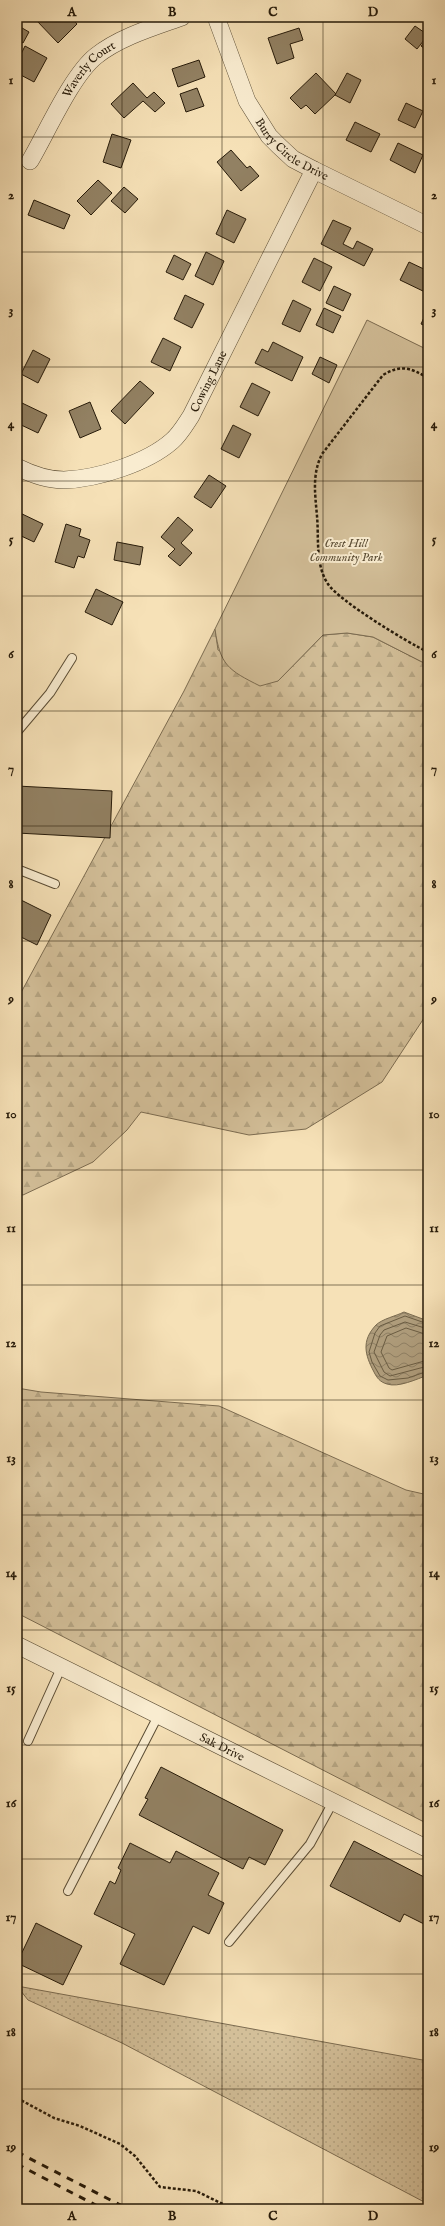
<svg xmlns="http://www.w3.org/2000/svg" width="445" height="2226" font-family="'IM FELL English',serif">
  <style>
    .grass { fill: url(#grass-dots); stroke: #7c6c51 }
    .forest { fill: url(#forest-firs); stroke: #7c6c51 }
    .green { fill: #d3bf99; stroke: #7c6c51 }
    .water { fill: url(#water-waves); stroke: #78694e }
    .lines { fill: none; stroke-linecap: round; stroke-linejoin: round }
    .shore { stroke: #6a5c42; stroke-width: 1 }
    .building { fill: #928163; stroke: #261a09 }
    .service-casing { stroke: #5a4c34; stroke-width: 10 }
    .minor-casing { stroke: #5a4c34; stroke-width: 18 }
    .path { stroke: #261a09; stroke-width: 2.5; stroke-dasharray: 3 2; stroke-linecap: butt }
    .service { stroke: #f9ecd0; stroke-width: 8 }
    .minor { stroke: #f9ecd0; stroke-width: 17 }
    .rail { stroke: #261a09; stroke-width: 3; stroke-dasharray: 7 7; stroke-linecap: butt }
    .grid { fill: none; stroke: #261a09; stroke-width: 1; stroke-opacity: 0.55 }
    .labels { text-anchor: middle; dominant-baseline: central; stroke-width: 4; stroke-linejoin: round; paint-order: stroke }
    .street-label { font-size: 12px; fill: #261a09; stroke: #f9ecd0 }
    .park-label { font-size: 12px; font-style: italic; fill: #5a4c34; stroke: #f9ecd0 }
    .neatline { fill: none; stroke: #261a09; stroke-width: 1.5 }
    .grid-label { font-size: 13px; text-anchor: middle; font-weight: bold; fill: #261a09 }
  </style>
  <defs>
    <pattern id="grass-dots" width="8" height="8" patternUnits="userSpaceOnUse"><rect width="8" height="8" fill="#d3bf99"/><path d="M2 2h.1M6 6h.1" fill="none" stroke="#b5a482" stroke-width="1.8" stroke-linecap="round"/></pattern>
    <pattern id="forest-firs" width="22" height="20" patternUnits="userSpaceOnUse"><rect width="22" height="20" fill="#d3bf99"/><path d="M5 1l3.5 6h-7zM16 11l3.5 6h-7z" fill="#b5a482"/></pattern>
    <pattern id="water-waves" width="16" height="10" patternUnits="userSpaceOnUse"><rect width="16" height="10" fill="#af9d7c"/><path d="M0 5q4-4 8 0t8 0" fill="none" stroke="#8e7f64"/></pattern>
  </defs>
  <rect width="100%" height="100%" fill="#f6e1b7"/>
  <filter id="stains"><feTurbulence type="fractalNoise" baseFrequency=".005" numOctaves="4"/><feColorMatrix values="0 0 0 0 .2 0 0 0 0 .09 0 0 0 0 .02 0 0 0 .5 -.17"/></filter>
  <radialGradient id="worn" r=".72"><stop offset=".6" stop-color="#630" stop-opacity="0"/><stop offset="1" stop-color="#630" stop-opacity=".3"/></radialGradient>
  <path class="grass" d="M 17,1986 L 428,2061 L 428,2204 L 122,2043 L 28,2000 Z"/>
  <path class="forest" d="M 215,629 L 218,650 L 278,681 L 323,635 L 347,633 L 373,637 L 428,665 L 428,1012 L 382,1082 L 306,1129 L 249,1135 L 141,1112 L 127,1130 L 93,1162 L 23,1195 L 17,1194 L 17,1000 L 184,691 Z
    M 17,1388 L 41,1392 L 219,1406 L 406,1490 L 428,1495 L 428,1824 L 17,1613 Z"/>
  <path class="green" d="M 367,320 L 428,350 L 428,665 L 373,637 L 347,633 L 323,635 L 278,681 L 260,686 C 228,670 220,665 215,629 Z"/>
  <path class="water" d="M 404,1312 L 428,1321 L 428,1375 C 417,1379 398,1388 387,1384 C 380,1382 377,1378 374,1372 C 365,1355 361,1341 376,1325 C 382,1319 396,1316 404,1312 Z"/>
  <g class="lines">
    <path class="shore" d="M 428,1324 L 405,1316 L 380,1326 L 375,1333 L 369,1352 L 372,1362 L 380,1376 L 388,1380 L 408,1378 L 428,1371
      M 428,1329 L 405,1322 L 384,1330 L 380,1335 L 374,1352 L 384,1372 L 390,1376 L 428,1366
      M 428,1335 L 406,1328 L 387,1336 L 381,1352 L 389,1368 L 392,1370 L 428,1360"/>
  </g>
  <path class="building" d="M 42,17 L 71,17 L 77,24 L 58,43 L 37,21 Z
    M 17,25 L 29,32 L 23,43 L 17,40 Z
    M 415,26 L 428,35 L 417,49 L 405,39 Z
    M 299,28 L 303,40 L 290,44 L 294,58 L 277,64 L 268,38 Z
    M 428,37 L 428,51 L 421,46 Z
    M 25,46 L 47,58 L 34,82 L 17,73 L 17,62 Z
    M 199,60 L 205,77 L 178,87 L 172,69 Z
    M 316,73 L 336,94 L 315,114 L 306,105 L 301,109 L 290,98 Z
    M 347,73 L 361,80 L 350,103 L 335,95 Z
    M 133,83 L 147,98 L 154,92 L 165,103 L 155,112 L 143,101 L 124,118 L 111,104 Z
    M 197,88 L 204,106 L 186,112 L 180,94 Z
    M 406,103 L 423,111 L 415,128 L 398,120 Z
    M 355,122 L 380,134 L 371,152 L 346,140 Z
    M 112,134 L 131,140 L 121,168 L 103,162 Z
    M 398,143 L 423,155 L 415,173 L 390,160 Z
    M 231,150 L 247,168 L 250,166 L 259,176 L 241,191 L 217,162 Z
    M 98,180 L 112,193 L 91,215 L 77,201 Z
    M 124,187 L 138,199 L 125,213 L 111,201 Z
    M 34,200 L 70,215 L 64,229 L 28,215 Z
    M 227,210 L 246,219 L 234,243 L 216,234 Z
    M 333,220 L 351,228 L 343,244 L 353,249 L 357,241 L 373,249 L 364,266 L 321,244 Z
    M 206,252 L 224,261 L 213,285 L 195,276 Z
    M 174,255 L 191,264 L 183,280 L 166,272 Z
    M 314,258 L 332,267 L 320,291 L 302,282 Z
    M 409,262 L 428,271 L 428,286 L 425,292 L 400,280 Z
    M 334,286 L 351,294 L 343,311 L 326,303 Z
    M 185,295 L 204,304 L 192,328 L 174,319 Z
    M 293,300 L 311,309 L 300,332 L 282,324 Z
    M 324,308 L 341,316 L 333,333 L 316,325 Z
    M 428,309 L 428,327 L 421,324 Z
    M 163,338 L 181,347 L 170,371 L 151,362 Z
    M 273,342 L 303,357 L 292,381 L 255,363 L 262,349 L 268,352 Z
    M 33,350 L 50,359 L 38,383 L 21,374 Z
    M 320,357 L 337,365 L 329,383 L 312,374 Z
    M 140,381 L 154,393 L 125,424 L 111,411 Z
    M 252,383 L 270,392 L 258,416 L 240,407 Z
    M 90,402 L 101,429 L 80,438 L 69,411 Z
    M 22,403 L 47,415 L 38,433 L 17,423 L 17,413 Z
    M 233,425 L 251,434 L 239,458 L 221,449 Z
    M 209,475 L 226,486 L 211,508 L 194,497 Z
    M 18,512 L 43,524 L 34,542 L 17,534 Z
    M 178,517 L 193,530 L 181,543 L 192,553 L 180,566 L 168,556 L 175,549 L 161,537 Z
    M 66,524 L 81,529 L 79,536 L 90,540 L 84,558 L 78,556 L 74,568 L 55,562 Z
    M 117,542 L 143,547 L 140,565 L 114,560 Z
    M 96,589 L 123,602 L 112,625 L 85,612 Z
    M 17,786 L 112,791 L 110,838 L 17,833 Z
    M 17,898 L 51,915 L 37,945 L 17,935 Z
    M 161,1767 L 283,1830 L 265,1865 L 249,1857 L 243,1869 L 139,1815 L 148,1799 L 145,1798 Z
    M 354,1841 L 428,1879 L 428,1926 L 404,1914 L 400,1922 L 330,1886 Z
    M 130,1843 L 170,1863 L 176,1851 L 219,1873 L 208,1895 L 224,1903 L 209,1934 L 193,1926 L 164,1985 L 120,1964 L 135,1934 L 94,1914 L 110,1881 L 115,1884 L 121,1870 L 118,1868 Z
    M 36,1923 L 82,1946 L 63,1985 L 17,1963 Z"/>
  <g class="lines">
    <defs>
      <path id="service" d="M 17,732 L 50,693 L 72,658
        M 17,869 L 55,884
        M 28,1741 L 61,1668
        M 68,1891 L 158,1716
        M 229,1942 L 310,1844 L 333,1802"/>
      <g id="minor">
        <path id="s1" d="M 216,17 L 247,101 L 269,136 L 279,146 L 293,159 L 314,170 L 428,226"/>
        <path id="s2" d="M 30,161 C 47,132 72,75 96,56 C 120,37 154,27 182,17"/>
        <path id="s3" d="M 17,467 C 31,474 48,480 64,480 C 97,479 147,463 172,441 C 180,434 185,425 191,416 L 314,170"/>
        <path id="s4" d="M 17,1645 L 428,1849"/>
      </g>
    </defs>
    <use href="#service" class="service-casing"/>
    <use href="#minor" class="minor-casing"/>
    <path class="path" d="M 428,378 C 411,368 401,364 383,375 L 322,454 C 312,474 315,493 317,516 C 319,537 315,565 328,584 C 338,600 408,643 428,652
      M 17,2098 L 54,2118 L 80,2126 L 120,2144 L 135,2156 L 160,2187 L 196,2191 L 233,2209"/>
    <use href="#service" class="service"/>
    <use href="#minor" class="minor"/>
    <path class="rail" d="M 17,2152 L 128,2209
      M 17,2164 L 103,2209"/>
  </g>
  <path class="grid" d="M 122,17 L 122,2209M 222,17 L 222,2209M 323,17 L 323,2209M 17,137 L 428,137M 17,252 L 428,252M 17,367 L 428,367M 17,481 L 428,481M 17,596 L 428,596M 17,711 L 428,711M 17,826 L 428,826M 17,941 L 428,941M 17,1056 L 428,1056M 17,1170 L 428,1170M 17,1285 L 428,1285M 17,1400 L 428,1400M 17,1515 L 428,1515M 17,1630 L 428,1630M 17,1745 L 428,1745M 17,1859 L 428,1859M 17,1974 L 428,1974M 17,2089 L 428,2089"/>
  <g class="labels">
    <g class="street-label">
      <text stroke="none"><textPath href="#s2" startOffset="110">Waverly Court</textPath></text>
      <text stroke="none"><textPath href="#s1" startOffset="157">Burry Circle Drive</textPath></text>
      <text stroke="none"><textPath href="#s3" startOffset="236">Cowing Lane</textPath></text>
      <text stroke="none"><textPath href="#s4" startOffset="229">Sak Drive</textPath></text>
    </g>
    <g class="park-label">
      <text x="346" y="543">Crest Hill<tspan x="346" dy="14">Community Park</tspan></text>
    </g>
  </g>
  <rect width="445" height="2226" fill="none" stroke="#f6e1b7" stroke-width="44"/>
  <rect x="22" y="22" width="401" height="2182" class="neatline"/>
  <g class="grid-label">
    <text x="72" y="16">A</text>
    <text x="172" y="16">B</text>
    <text x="273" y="16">C</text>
    <text x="373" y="16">D</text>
    <text x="11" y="84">1</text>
    <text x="434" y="84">1</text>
    <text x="11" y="199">2</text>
    <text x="434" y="199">2</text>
    <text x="11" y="314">3</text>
    <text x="434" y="314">3</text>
    <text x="11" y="428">4</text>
    <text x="434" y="428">4</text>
    <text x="11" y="543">5</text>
    <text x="434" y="543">5</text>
    <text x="11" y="658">6</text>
    <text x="434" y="658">6</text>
    <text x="11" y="773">7</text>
    <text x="434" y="773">7</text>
    <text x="11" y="888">8</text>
    <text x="434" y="888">8</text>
    <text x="11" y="1003">9</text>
    <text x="434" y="1003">9</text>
    <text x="11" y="1118">10</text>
    <text x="434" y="1118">10</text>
    <text x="11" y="1232">11</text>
    <text x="434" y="1232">11</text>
    <text x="11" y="1347">12</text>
    <text x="434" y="1347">12</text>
    <text x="11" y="1462">13</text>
    <text x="434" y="1462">13</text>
    <text x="11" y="1577">14</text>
    <text x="434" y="1577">14</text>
    <text x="11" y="1692">15</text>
    <text x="434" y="1692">15</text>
    <text x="11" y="1807">16</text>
    <text x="434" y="1807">16</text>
    <text x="11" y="1921">17</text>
    <text x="434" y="1921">17</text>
    <text x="11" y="2036">18</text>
    <text x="434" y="2036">18</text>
    <text x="11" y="2151">19</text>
    <text x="434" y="2151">19</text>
    <text x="72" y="2220">A</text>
    <text x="172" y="2220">B</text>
    <text x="273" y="2220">C</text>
    <text x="373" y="2220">D</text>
  </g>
  <rect width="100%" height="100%" filter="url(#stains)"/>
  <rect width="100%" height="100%" fill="url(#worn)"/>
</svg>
